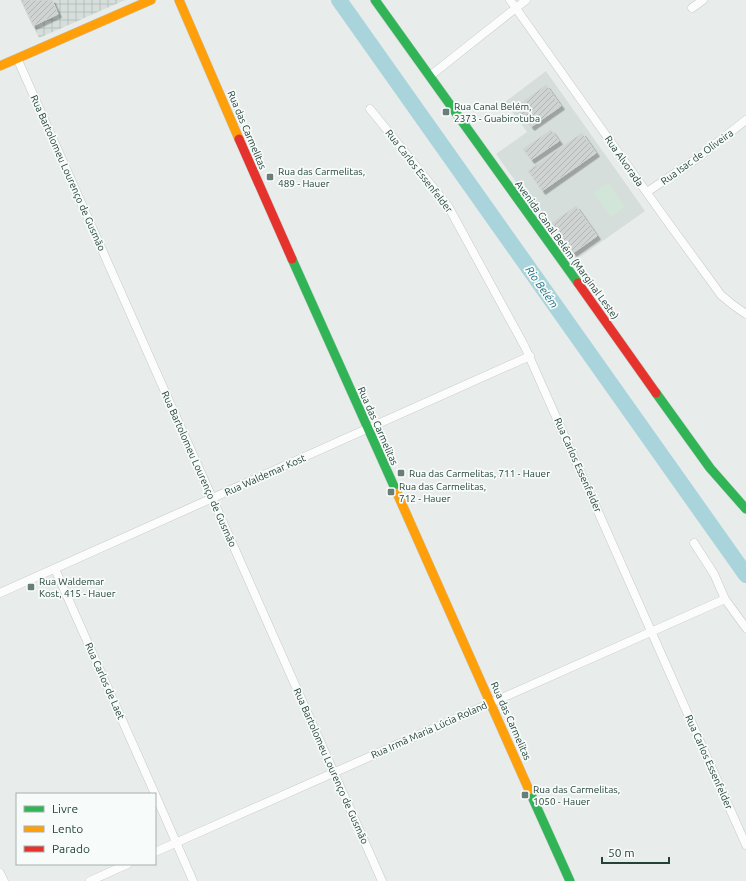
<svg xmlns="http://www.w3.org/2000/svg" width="746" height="881" font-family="Ubuntu,sans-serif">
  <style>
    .built { fill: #d6dedb }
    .industrial { fill: url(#industrial-grid) }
    .park { fill: #d1e6d8 }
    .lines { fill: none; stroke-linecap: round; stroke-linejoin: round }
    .river { stroke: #a9d4db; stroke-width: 16 }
    .building { fill: url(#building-hatch); stroke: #d1d6d4; filter: url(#shadow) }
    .street-casing { stroke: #c5cac8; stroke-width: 9 }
    .fast-casing { stroke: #c3cbc8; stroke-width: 10 }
    .slow-casing { stroke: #c3cbc8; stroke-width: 10 }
    .jam-casing { stroke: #c3cbc8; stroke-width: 10 }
    .street { stroke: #fcfcfc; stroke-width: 8 }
    .fast { stroke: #30b455; stroke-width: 9 }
    .slow { stroke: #ff9f0a; stroke-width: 9 }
    .jam { stroke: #e5322d; stroke-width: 9 }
    .poi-dot { fill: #697e78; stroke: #f7fbf9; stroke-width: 1.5 }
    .labels { text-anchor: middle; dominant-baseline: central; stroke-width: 3.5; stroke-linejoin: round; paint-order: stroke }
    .poi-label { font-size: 10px; fill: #24423a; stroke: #f7fbf9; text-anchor: start }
    .street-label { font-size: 10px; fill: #24423a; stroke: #f7fbf9 }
    .water-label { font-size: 11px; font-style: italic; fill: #1c6f80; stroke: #f7fbf9 }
  </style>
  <defs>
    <pattern id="industrial-grid" width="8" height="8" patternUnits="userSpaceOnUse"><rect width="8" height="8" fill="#d6dedb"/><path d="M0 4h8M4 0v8" fill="none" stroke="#b8c0bd"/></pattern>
    <pattern id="building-hatch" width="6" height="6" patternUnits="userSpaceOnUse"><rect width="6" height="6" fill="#cfd4d2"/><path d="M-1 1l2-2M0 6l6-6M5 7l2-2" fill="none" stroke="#b2b7b5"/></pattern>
    <filter id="shadow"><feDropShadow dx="3.5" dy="3.5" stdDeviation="0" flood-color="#0004"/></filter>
  </defs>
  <rect width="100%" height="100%" fill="#e8edeb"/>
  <path class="built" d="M 546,71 L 645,211 L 573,262 L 496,154 L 527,132 L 505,102 Z"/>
  <path class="industrial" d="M 21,0 L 125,0 L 39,38 Z"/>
  <path class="park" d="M 608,183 L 625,207 L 611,217 L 593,193 Z"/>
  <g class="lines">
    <path class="river" d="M 339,0 L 746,575"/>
  </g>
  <path class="building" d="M 21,0 L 52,0 L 58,14 L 33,26 Z
    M 546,85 L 561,106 L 531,127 L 516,107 Z
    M 551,130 L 559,141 L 531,160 L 523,149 Z
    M 582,133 L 596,153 L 542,191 L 528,171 Z
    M 576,206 L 597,236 L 573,253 L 552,223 Z"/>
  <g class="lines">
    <defs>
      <path id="street" d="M 510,0 L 667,221 L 721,295 L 733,305 L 746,314
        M 692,8 L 703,0
        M 17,58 L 382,881
        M 430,76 L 526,0
        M 370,109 L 383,125 L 448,206 L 525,347 L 746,845
        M 647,192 L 696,159 L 746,120
        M 694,543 L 714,574 L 725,599 L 746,628
        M 55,569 L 155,794
        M 0,593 L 530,356
        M 155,794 L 193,881
        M 155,852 L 725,599
        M 0,873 L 4,881
        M 90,881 L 128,864"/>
      <path id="fast" d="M 375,0 L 578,283
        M 292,259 L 397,493
        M 656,393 L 710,468 L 746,509
        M 529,790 L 570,881"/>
      <path id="slow" d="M 179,0 L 239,139
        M 0,66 L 151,0
        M 397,493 L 529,790"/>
      <path id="jam" d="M 239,139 L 292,259
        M 578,283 L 656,393"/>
    </defs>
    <use href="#street" class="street-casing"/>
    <use href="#fast" class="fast-casing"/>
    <use href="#slow" class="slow-casing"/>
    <use href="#jam" class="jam-casing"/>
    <use href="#street" class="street"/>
    <use href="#fast" class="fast"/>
    <use href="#slow" class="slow"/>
    <use href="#jam" class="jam"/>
  </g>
  <g class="poi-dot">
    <rect x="442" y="108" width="8" height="8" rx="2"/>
    <rect x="266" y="173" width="8" height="8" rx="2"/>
    <rect x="397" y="469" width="8" height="8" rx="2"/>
    <rect x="387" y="488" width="8" height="8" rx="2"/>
    <rect x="27" y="583" width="8" height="8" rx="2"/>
    <rect x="521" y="791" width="8" height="8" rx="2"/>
  </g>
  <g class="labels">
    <g class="poi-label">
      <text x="454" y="106">Rua Canal Belém,<tspan x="454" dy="12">2373 - Guabirotuba</tspan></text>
      <text x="278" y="171">Rua das Carmelitas,<tspan x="278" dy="12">489 - Hauer</tspan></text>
      <text x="409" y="473">Rua das Carmelitas, 711 - Hauer</text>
      <text x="399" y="486">Rua das Carmelitas,<tspan x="399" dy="12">712 - Hauer</tspan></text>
      <text x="39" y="581">Rua Waldemar<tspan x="39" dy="12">Kost, 415 - Hauer</tspan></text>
      <text x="533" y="789">Rua das Carmelitas,<tspan x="533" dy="12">1050 - Hauer</tspan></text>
    </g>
    <g class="street-label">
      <text transform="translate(247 130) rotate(67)">Rua das Carmelitas</text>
      <text transform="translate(697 157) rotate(-36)">Rua Isac de Oliveira</text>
      <text transform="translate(624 161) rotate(55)">Rua Alvorada</text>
      <text transform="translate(419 171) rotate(52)">Rua Carlos Essenfelder</text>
      <text transform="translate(68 173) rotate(66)">Rua Bartolomeu Lourenço de Gusmão</text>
      <text transform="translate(567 250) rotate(54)">Avenida Canal Belém (Marginal Leste)</text>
      <text transform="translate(378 426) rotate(66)">Rua das Carmelitas</text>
      <text transform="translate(578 465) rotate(66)">Rua Carlos Essenfelder</text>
      <text transform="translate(199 469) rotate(66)">Rua Bartolomeu Lourenço de Gusmão</text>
      <text transform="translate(265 475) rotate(-24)">Rua Waldemar Kost</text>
      <text transform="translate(105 681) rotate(66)">Rua Carlos de Laet</text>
      <text transform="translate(511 721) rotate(66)">Rua das Carmelitas</text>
      <text transform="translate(429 730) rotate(-24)">Rua Irmã Maria Lúcia Roland</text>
      <text transform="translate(709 762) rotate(66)">Rua Carlos Essenfelder</text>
      <text transform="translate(331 766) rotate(66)">Rua Bartolomeu Lourenço de Gusmão</text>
    </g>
    <g class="water-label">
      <text transform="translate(542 287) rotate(55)">Rio Belém</text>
    </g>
  </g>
  <rect x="16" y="793" width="140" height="72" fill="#f7fbf9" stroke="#a3b1ad"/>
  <rect x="24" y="806" width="20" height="6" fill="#30b455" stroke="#a3b1ad"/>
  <text x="52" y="813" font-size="12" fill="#24423a">Livre</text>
  <rect x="24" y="826" width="20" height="6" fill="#ff9f0a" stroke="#a3b1ad"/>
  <text x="52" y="833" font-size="12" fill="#24423a">Lento</text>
  <rect x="24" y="846" width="20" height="6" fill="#e5322d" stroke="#a3b1ad"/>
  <text x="52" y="853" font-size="12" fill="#24423a">Parado</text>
  <path d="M602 857v6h67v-6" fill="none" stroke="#24423a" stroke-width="2"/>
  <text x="608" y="857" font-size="12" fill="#24423a" stroke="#f7fbf9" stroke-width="3" paint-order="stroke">50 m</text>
</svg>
